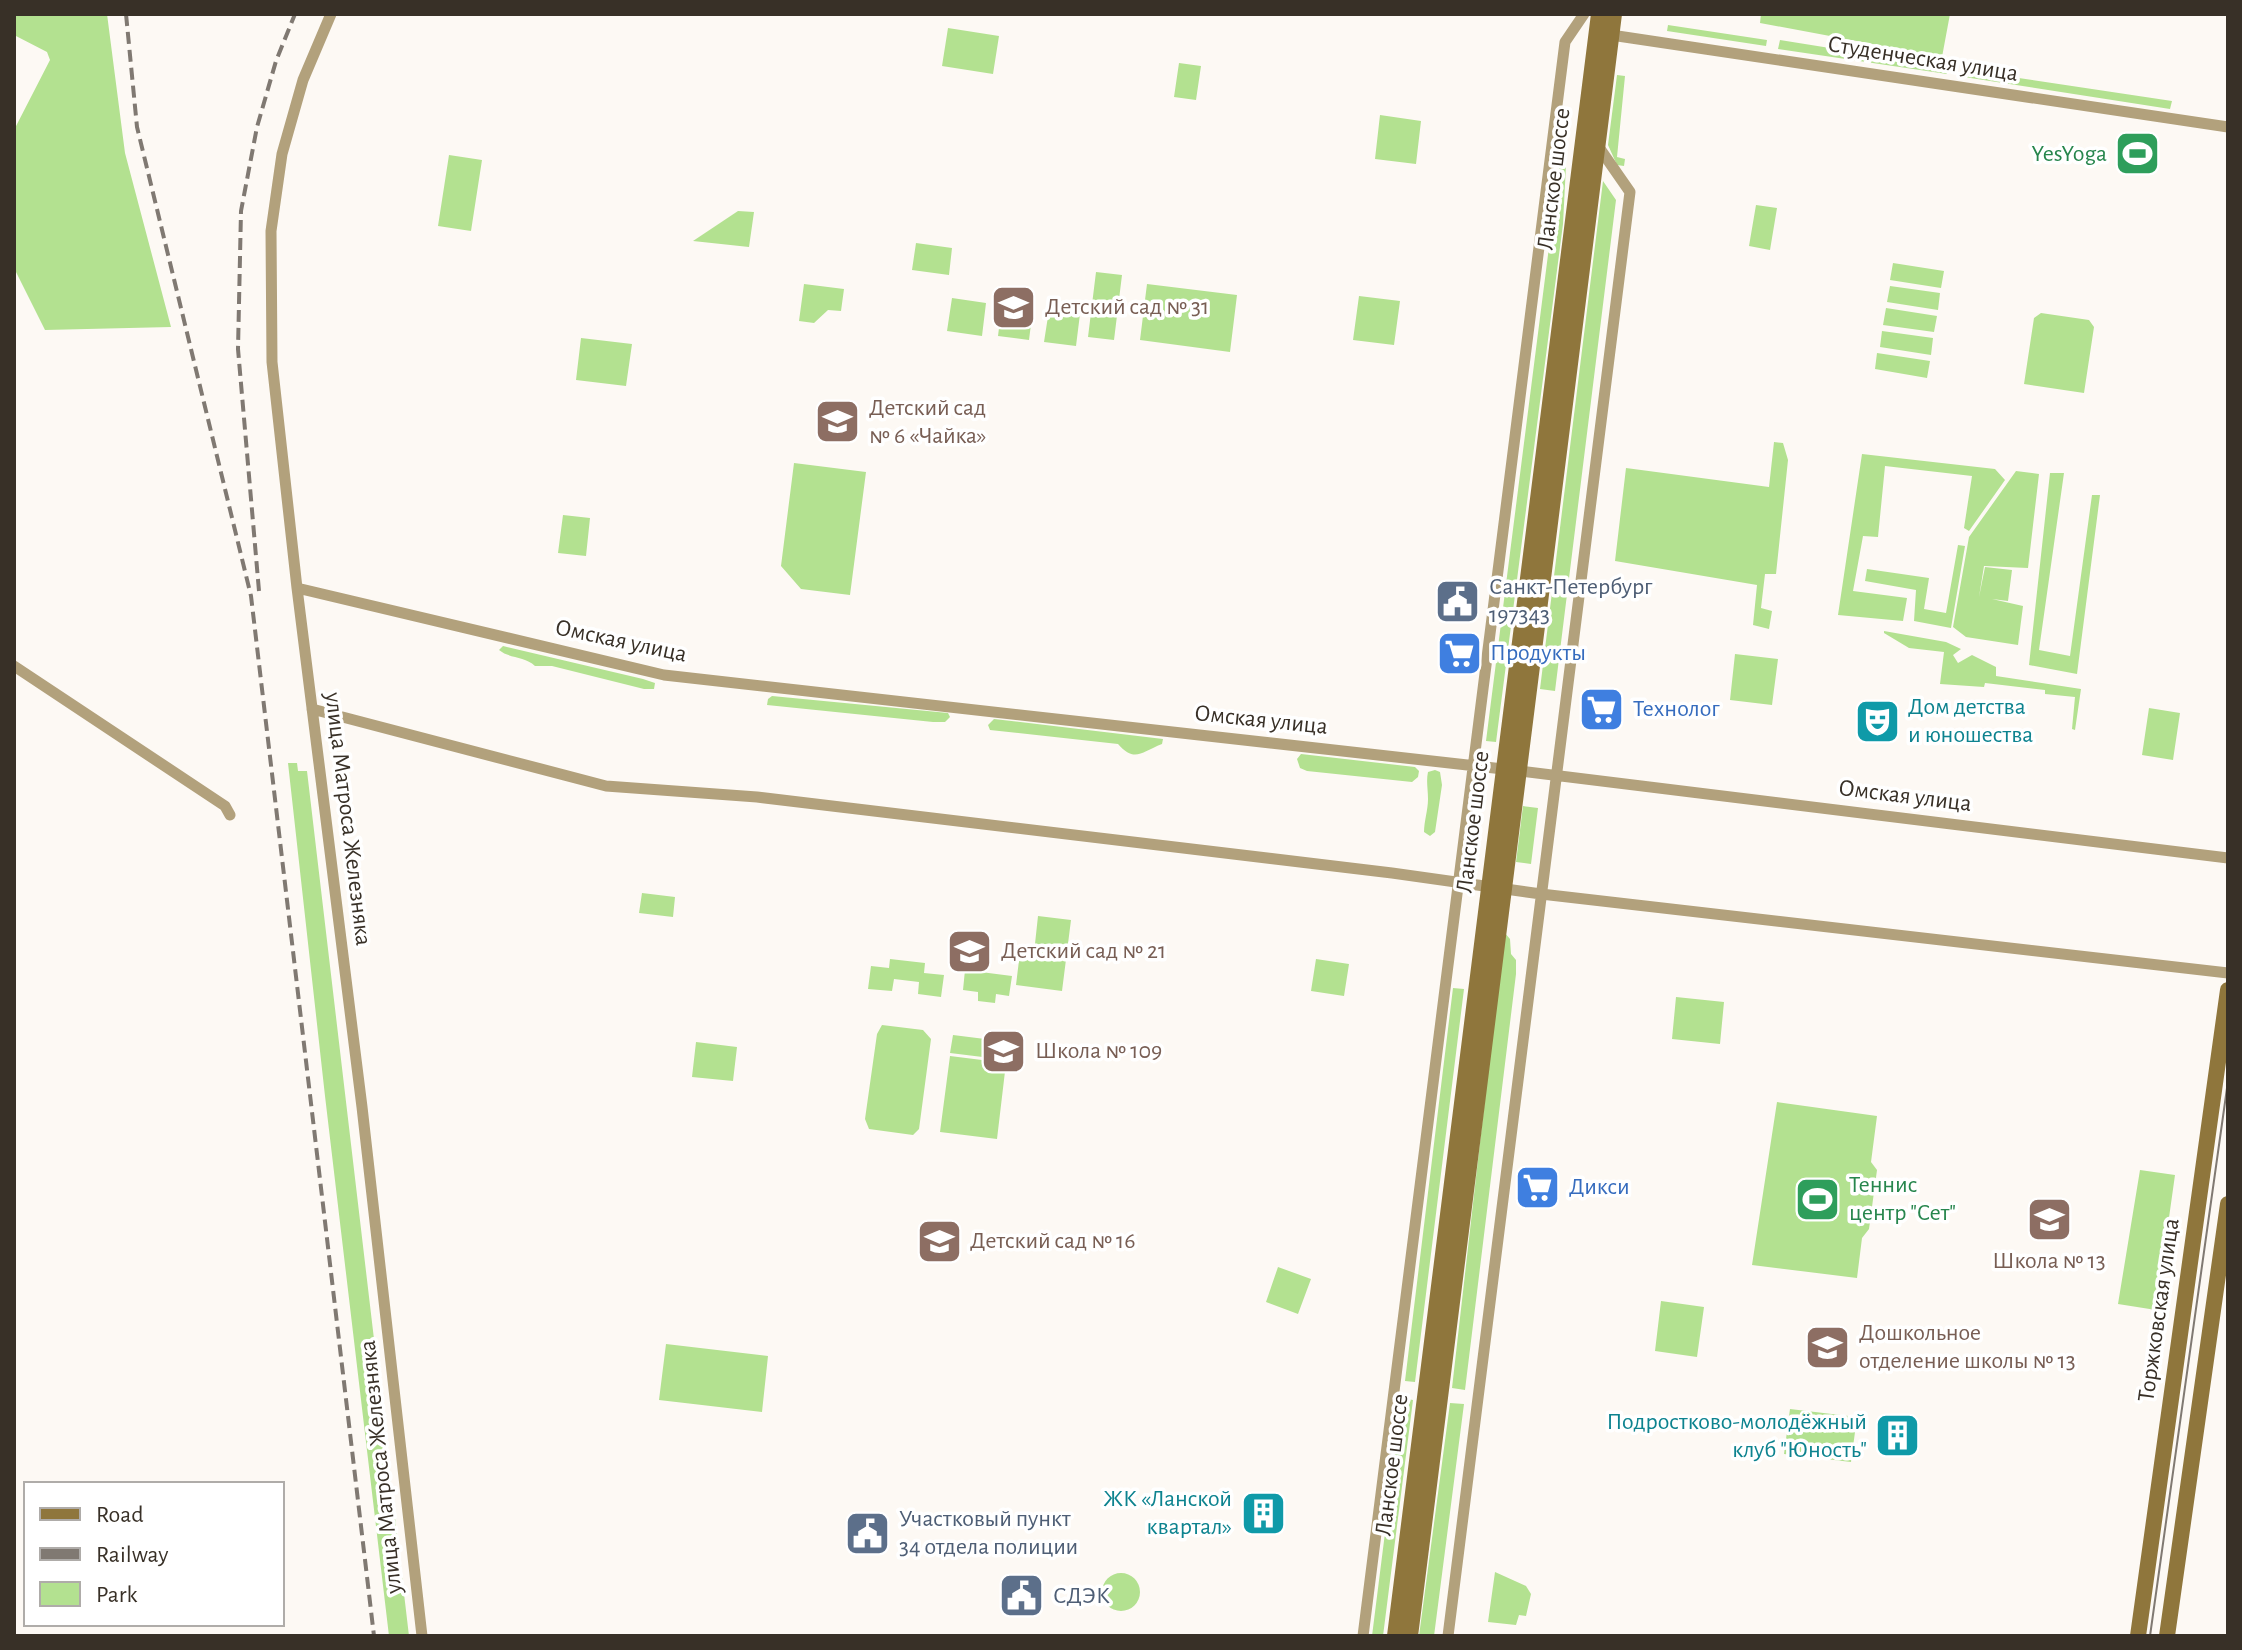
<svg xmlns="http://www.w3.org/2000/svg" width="2242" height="1650" font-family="'Alegreya Sans',sans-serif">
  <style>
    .green { fill: #b3e190 }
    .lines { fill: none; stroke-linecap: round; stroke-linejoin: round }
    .minor { stroke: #b2a17c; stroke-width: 11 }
    .secondary { stroke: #8f763c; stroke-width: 16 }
    .tram { stroke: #807972; stroke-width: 2 }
    .rail { stroke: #807972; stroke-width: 4; stroke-dasharray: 12 6; stroke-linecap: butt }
    .labels { text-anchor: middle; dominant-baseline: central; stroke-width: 7; stroke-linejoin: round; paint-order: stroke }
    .street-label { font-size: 24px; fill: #383027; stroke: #fff }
    .leisure-label { font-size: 24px; fill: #27864d; stroke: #fff; text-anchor: end }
    .education-label { font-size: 24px; fill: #785e54; stroke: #fff; text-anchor: start }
    .service-label { font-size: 24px; fill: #4e5e75; stroke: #fff; text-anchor: start }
    .shop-label { font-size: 24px; fill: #366cbe; stroke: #fff; text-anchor: start }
    .culture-label { font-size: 24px; fill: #0d838f; stroke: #fff; text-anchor: end }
  </style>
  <rect width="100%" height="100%" fill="#fdf9f4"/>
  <path class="green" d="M 14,14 L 107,14 L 125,153 L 171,327 L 45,330 L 14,268 L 14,130 L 50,60 L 47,52 L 14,35 Z
    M 1761,14 L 1950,14 L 1942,57 L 1760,23 Z
    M 1668,25 L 1767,40 L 1766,46 L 1667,31 Z
    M 948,28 L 999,36 L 993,74 L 942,66 Z
    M 1780,40 L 1948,67 L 1947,74 L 1778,49 Z
    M 1179,63 L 1201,66 L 1196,100 L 1174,97 Z
    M 1965,70 L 2172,101 L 2170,109 L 1964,77 Z
    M 1617,75 L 1625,76 L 1617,157 L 1625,159 L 1624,166 L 1617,165 L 1608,145 Z
    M 1380,115 L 1421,121 L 1416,164 L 1375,159 Z
    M 1562,145 L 1567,145 L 1563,224 L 1496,742 L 1486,741 Z
    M 449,155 L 482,160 L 471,231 L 438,226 Z
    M 1603,181 L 1616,200 L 1555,691 L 1540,689 Z
    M 1756,205 L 1777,208 L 1770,250 L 1749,246 Z
    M 738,211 L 754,212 L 749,247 L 693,241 Z
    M 916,243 L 952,248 L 949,275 L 912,270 Z
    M 1893,263 L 1944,271 L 1941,288 L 1890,280 Z
    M 1096,272 L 1122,275 L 1114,340 L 1088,337 Z
    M 804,284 L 844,289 L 841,311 L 828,310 L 814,323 L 799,321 Z
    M 1147,284 L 1237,295 L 1230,352 L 1140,340 Z
    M 1890,286 L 1940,293 L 1938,310 L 1887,302 Z
    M 1359,296 L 1400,301 L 1394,345 L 1353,340 Z
    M 952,298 L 986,303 L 982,336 L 947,331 Z
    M 1002,304 L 1033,308 L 1029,340 L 998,336 Z
    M 1886,308 L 1937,316 L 1934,332 L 1883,325 Z
    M 1049,310 L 1080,314 L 1076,346 L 1044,342 Z
    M 2041,313 L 2089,320 L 2094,327 L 2084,393 L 2024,384 L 2034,318 Z
    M 1882,331 L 1933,338 L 1931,355 L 1880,347 Z
    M 581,338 L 632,344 L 626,386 L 576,380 Z
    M 1877,353 L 1930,361 L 1927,378 L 1875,369 Z
    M 1774,442 L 1783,443 L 1788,460 L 1776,574 L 1765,574 L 1761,608 L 1772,611 L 1769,629 L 1753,625 L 1757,585 L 1615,561 L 1626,468 L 1769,487 Z
    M 1862,454 L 1995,469 L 2005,480 L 1969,531 L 1964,528 L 1972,476 L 1885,466 L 1878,537 L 1863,536 L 1853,591 L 1907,598 L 1903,621 L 1838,615 Z
    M 794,463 L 866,472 L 850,595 L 801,589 L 781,566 Z
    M 2016,471 L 2039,474 L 2028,568 L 1984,566 L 1979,597 L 1985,567 L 2012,570 L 2008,601 L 1992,599 L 2023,606 L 2018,645 L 1966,637 L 1953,627 L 1969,537 Z
    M 2050,473 L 2064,473 L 2039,650 L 2070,656 L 2092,495 L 2100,495 L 2077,674 L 2029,665 Z
    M 563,515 L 590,518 L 586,556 L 558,553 Z
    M 1958,545 L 1965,546 L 1951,628 L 1914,621 L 1916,590 L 1865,581 L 1867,569 L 1929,578 L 1924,609 L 1946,613 Z
    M 1884,631 L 1946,642 L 1961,649 L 1953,655 L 1958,663 L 1972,655 L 1996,667 L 1996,676 L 2081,689 L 2075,730 L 2072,729 L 2075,697 L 2045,694 L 2045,690 L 1985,683 L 1984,687 L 1940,684 L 1944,652 L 1909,648 L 1884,633 Z
    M 503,646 L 643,679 L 655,683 L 654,689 L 644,689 L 552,666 L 535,666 C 525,656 510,659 499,650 Z
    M 1735,654 L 1778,659 L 1772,705 L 1730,700 Z
    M 772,696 L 948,713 L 950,717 L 945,722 L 933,722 L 767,705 L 768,699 Z
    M 2149,708 L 2180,713 L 2173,760 L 2142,755 Z
    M 994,719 L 1163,739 L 1162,744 C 1141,752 1135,763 1118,744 L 990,730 L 988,725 Z
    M 1301,754 L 1415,767 L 1419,771 L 1418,777 L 1412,782 L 1307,771 L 1300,768 L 1297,759 Z
    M 288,763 L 297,763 L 298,771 L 307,771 L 409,1636 L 389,1636 L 325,1096 Z
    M 1435,770 L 1440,772 L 1442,785 L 1435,832 L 1430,836 L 1424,832 C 1424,821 1428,810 1428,799 C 1428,789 1426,781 1428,772 Z
    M 1523,806 L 1538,808 L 1531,864 L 1516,862 Z
    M 642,893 L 675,897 L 673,917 L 639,913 Z
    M 1038,916 L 1071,920 L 1062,991 L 1016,985 L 1020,952 L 1034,953 Z
    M 1504,932 L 1510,939 L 1511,954 L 1516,960 L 1516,974 L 1465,1390 L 1452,1388 Z
    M 890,959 L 925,963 L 924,973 L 944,975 L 941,997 L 918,994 L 919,982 L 894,979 L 892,991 L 868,989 L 871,966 L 889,968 Z
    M 1316,959 L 1349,964 L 1344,996 L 1311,991 Z
    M 965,970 L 1012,976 L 1009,996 L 996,994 L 995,1003 L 978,1001 L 978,992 L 963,990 Z
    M 1453,988 L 1464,989 L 1415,1382 L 1405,1381 Z
    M 1676,997 L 1724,1002 L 1720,1044 L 1672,1039 Z
    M 882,1025 L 923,1030 L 931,1039 L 919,1129 L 913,1135 L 869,1129 L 865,1119 L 877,1034 Z
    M 953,1035 L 1009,1042 L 1007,1060 L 950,1053 Z
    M 696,1042 L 737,1047 L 733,1081 L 692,1077 Z
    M 950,1056 L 1006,1063 L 997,1139 L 940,1132 Z
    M 1777,1102 L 1877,1116 L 1871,1162 L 1877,1170 L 1869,1229 L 1862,1238 L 1857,1278 L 1752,1265 Z
    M 2140,1170 L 2175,1175 L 2156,1310 L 2118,1304 Z
    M 1278,1267 L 1311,1279 L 1298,1314 L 1266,1302 Z
    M 1661,1301 L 1704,1307 L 1697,1357 L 1655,1351 Z
    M 666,1344 L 768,1356 L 762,1412 L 659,1400 Z
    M 1402,1398 L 1413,1400 L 1383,1636 L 1372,1636 Z
    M 1450,1403 L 1464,1404 L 1434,1636 L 1419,1636 Z
    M 1790,1409 L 1857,1417 L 1851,1462 L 1784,1454 Z
    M 1495,1572 L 1526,1586 L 1531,1594 L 1526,1616 L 1519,1615 L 1516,1625 L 1488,1622 Z
    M1102 1592a19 19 0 1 1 38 0a19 19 0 1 1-38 0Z"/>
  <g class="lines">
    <path class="minor" d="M 331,14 L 303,80 L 282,154 L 271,231 L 272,362 L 297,588 L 362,1107 L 422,1636
      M 1611,35 L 2228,127
      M 297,588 L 664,675 L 1503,769 L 2228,858
      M 14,666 L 225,806 L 230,815
      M 312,709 L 606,786 L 757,797 L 1392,873 L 1541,894 L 2228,973
      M 1363,1636 L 1565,42 L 1584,14
      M 1448,1636 L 1630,192 L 1598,146"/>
    <path class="secondary" d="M 1395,1636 L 1599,14
      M 1410,1636 L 1614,14
      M 2138,1636 L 2228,990
      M 2167,1636 L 2228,1204"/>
    <path class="tram" d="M 2150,1636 L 2228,1081"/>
    <path class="rail" d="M 126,14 L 137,127 L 251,596 L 374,1636
      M 259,591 L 238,349 L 241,211 L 257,127 L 276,61 L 295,14"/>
  </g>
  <defs>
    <symbol id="stadium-square" viewBox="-11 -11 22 22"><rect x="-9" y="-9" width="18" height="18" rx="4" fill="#2e9e5b" stroke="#fff"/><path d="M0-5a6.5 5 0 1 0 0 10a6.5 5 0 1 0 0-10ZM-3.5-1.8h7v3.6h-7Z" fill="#fff"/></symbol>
    <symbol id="school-square" viewBox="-11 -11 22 22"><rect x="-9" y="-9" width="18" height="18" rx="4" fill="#8d6e63" stroke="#fff"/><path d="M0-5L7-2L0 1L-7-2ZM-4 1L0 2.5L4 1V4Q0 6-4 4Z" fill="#fff"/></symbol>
    <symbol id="civic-square" viewBox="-11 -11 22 22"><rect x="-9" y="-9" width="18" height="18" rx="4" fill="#5c6f8a" stroke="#fff"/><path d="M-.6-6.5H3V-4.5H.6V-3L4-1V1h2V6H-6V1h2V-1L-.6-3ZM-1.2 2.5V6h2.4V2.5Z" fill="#fff"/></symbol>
    <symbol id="supermarket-square" viewBox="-11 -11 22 22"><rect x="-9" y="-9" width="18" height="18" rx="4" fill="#3f7fe0" stroke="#fff"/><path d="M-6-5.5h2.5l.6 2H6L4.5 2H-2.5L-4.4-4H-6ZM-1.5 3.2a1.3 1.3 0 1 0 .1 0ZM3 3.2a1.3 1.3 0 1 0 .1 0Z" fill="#fff"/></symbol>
    <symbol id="theatre-square" viewBox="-11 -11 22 22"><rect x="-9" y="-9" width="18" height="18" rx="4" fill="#0f9aa8" stroke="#fff"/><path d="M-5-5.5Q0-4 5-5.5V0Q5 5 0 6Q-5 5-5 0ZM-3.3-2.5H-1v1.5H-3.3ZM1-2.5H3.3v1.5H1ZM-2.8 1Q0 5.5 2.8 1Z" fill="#fff"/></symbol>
    <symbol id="building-square" viewBox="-11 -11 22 22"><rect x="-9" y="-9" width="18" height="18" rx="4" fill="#0f9aa8" stroke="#fff"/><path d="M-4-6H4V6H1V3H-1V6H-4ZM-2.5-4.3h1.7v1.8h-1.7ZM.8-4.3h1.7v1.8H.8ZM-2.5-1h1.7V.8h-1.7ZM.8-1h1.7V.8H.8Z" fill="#fff"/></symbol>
  </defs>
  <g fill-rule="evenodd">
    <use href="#stadium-square" x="2112" y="128" width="51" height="51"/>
    <use href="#school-square" x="988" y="282" width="51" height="51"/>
    <use href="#school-square" x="812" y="396" width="51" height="51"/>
    <use href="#civic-square" x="1432" y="576" width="51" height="51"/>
    <use href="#supermarket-square" x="1434" y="628" width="51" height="51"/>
    <use href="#supermarket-square" x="1576" y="684" width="51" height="51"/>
    <use href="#theatre-square" x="1852" y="696" width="51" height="51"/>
    <use href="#school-square" x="944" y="926" width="51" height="51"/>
    <use href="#school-square" x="978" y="1026" width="51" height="51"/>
    <use href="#supermarket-square" x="1512" y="1162" width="51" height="51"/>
    <use href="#stadium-square" x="1792" y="1174" width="51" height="51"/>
    <use href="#school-square" x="2024" y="1194" width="51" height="51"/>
    <use href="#school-square" x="914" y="1216" width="51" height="51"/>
    <use href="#school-square" x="1802" y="1322" width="51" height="51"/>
    <use href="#building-square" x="1872" y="1410" width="51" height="51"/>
    <use href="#building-square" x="1238" y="1488" width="51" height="51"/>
    <use href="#civic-square" x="842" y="1508" width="51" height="51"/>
    <use href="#civic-square" x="996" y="1570" width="51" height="51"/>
  </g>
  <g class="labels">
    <g class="street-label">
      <text transform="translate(1923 59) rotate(9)">Студенческая улица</text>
      <text transform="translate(1554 179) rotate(-83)">Ланское шоссе</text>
      <text transform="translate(621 641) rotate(12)">Омская улица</text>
      <text transform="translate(1261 720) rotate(6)">Омская улица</text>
      <text transform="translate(1905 796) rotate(7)">Омская улица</text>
      <text transform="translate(348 819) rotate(83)">улица Матроса Железняка</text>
      <text transform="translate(1473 822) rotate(-83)">Ланское шоссе</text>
      <text transform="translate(2159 1310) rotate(-82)">Торжковская улица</text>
      <text transform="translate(1392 1465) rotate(-83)">Ланское шоссе</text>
      <text transform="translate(381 1467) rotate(-96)">улица Матроса Железняка</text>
    </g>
    <g class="leisure-label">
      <text x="2107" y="154">YesYoga</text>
      <text x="1849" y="1185" text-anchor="start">Теннис<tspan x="1849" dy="28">центр "Сет"</tspan></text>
    </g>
    <g class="education-label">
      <text x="1045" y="307">Детский сад № 31</text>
      <text x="869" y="408">Детский сад<tspan x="869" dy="28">№ 6 «Чайка»</tspan></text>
      <text x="1001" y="951">Детский сад № 21</text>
      <text x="1035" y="1051">Школа № 109</text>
      <text x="970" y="1241">Детский сад № 16</text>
      <text x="2049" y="1261" text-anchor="middle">Школа № 13</text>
      <text x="1859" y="1333">Дошкольное<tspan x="1859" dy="28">отделение школы № 13</tspan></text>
    </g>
    <g class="service-label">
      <text x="1489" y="587">Санкт-Петербург<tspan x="1489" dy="28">197343</tspan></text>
      <text x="899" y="1519">Участковый пункт<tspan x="899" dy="28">34 отдела полиции</tspan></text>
      <text x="1053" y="1596">СДЭК</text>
    </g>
    <g class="shop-label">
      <text x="1490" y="653">Продукты</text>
      <text x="1633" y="709">Технолог</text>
      <text x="1569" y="1187">Дикси</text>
    </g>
    <g class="culture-label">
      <text x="1908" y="707" text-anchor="start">Дом детства<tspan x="1908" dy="28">и юношества</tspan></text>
      <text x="1867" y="1422">Подростково-молодёжный<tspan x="1867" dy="28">клуб "Юность"</tspan></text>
      <text x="1232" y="1499">ЖК «Ланской<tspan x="1232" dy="28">квартал»</tspan></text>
    </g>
  </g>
  <rect width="2242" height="1650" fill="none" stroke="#383027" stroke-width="32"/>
  <rect x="24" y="1482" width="260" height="144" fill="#ffffff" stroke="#afaca9" stroke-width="2"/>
  <rect x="40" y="1508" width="40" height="12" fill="#8f763c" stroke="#afaca9" stroke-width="2"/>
  <text x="96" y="1522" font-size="24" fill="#383027">Road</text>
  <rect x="40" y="1548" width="40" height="12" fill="#807972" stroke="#afaca9" stroke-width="2"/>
  <text x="96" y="1562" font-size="24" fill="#383027">Railway</text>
  <rect x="40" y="1582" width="40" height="24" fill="#b3e190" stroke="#afaca9" stroke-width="2"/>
  <text x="96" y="1602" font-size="24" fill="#383027">Park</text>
</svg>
